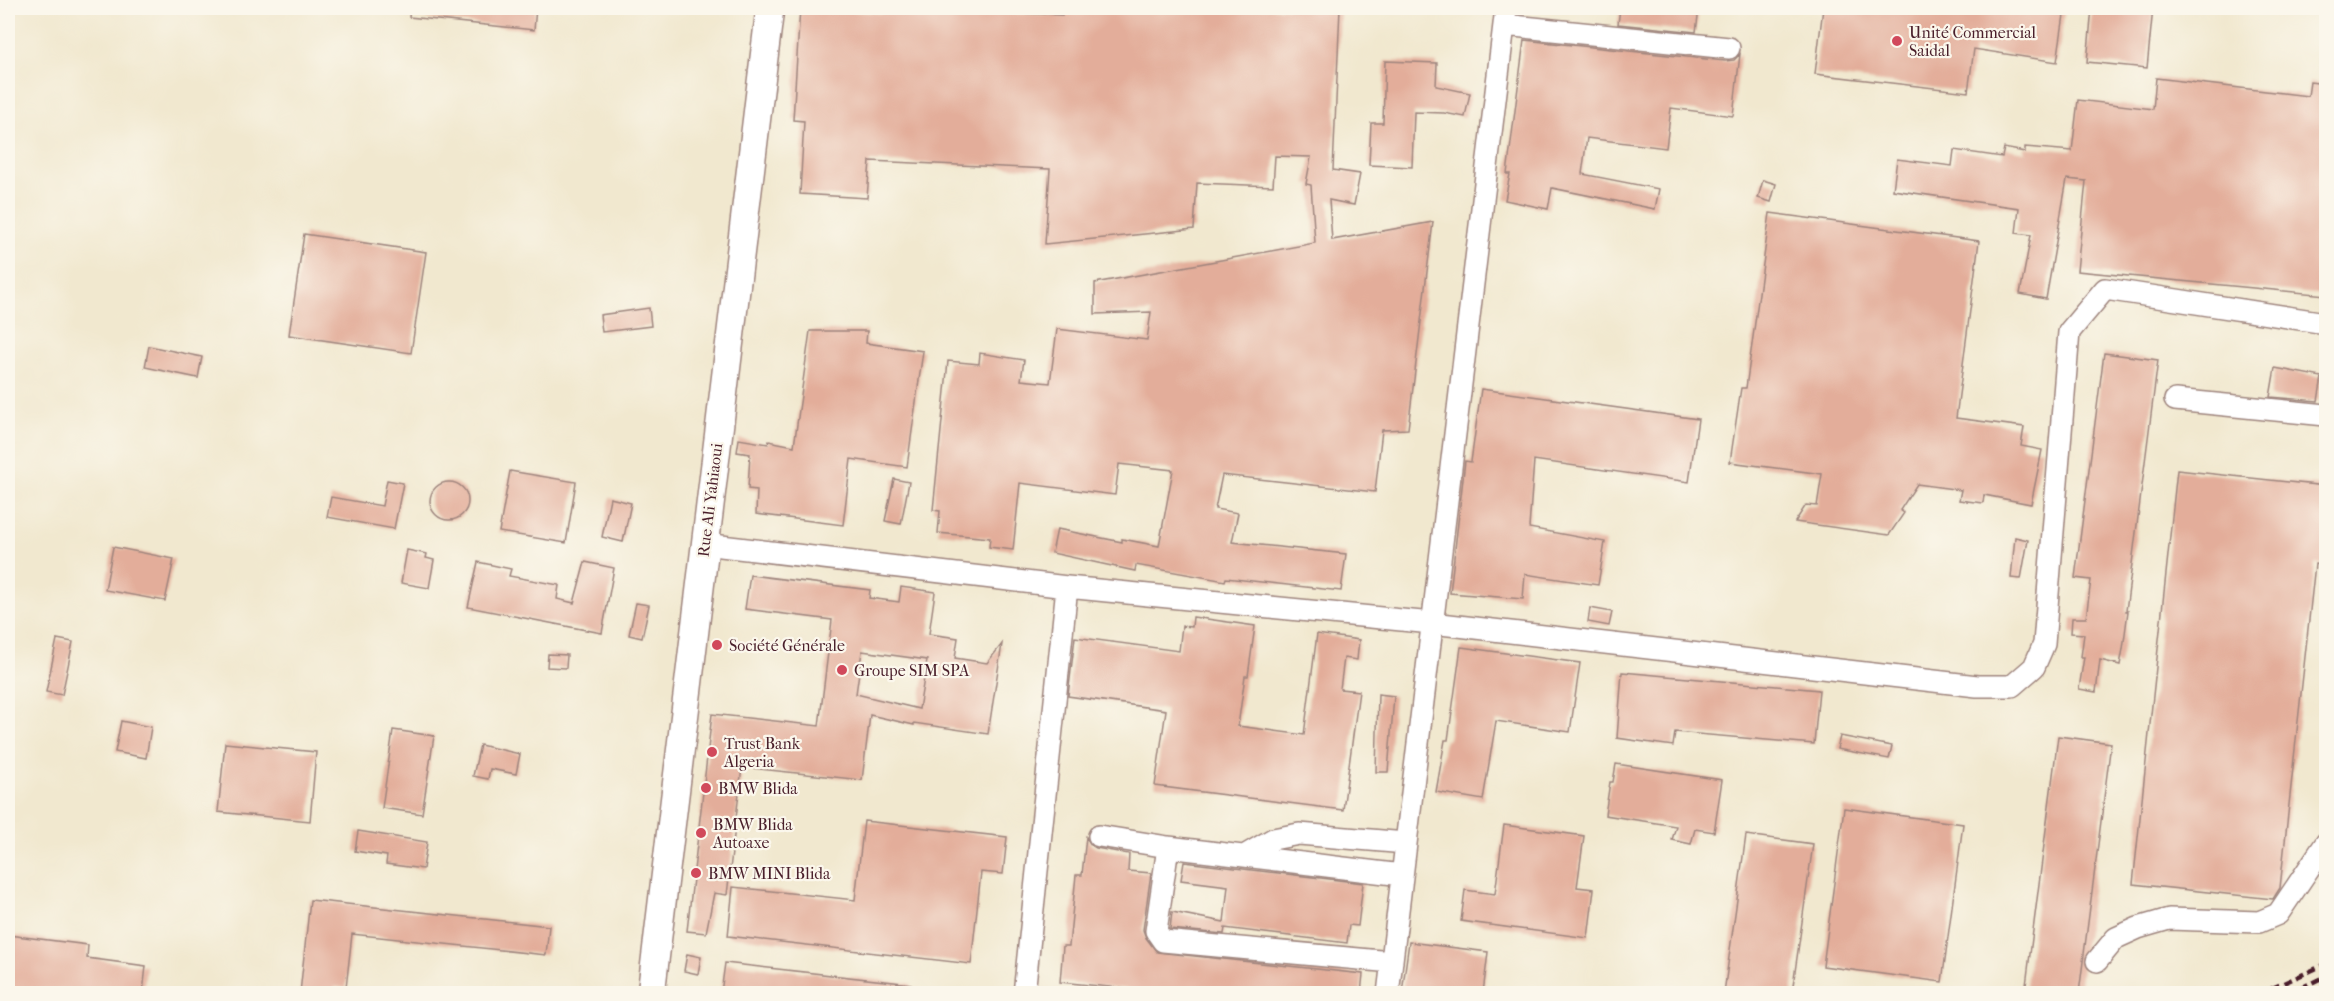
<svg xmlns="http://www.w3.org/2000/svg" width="2334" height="1001" font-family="'IM FELL French Canon',serif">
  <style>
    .building { fill: #e3ad9a; fill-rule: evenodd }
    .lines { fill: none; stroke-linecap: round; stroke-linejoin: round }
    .minor-casing { stroke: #9e847d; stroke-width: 24 }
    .major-casing { stroke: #9e847d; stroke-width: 30 }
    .minor { stroke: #fff; stroke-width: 21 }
    .major { stroke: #fff; stroke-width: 27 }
    .rail { stroke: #4a1f2b; stroke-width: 4.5; stroke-dasharray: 9 4.5; stroke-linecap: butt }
    .poi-dot { fill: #d1495b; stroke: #fbf7ec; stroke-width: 2 }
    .labels { text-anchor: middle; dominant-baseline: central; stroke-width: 4.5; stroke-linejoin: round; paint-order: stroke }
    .poi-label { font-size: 16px; fill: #4a1f2b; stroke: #fbf7ec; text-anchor: start }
    .street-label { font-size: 16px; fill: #4a1f2b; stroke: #fbf7ec }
  </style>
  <rect width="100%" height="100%" fill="#fbf7ec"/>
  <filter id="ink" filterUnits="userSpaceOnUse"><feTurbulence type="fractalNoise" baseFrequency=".0167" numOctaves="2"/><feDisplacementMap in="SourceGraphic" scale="12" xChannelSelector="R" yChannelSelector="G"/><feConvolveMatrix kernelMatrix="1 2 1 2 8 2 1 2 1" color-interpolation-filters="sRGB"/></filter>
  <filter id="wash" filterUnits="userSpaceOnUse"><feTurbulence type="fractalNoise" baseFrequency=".008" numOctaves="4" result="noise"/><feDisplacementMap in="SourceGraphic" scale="24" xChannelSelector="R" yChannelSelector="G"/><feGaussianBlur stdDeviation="1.35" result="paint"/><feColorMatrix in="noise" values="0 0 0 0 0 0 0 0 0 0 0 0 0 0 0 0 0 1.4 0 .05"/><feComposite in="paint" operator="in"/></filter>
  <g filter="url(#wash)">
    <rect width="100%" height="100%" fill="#f1e8cf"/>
    <g id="blocks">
      <path class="building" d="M 410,8 L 536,8 L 534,30 L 409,17 Z
        M 800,8 L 883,13 L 883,8 L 890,8 L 1062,15 L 1062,8 L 1340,8 L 1333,170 L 1360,174 L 1354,205 L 1329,200 L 1332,240 L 1433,222 L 1408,429 L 1382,430 L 1375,492 L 1222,475 L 1215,509 L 1238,513 L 1232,542 L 1346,554 L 1341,591 L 1226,578 L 1225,581 L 1136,565 L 1135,571 L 1052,553 L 1057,529 L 1122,542 L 1122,539 L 1159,546 L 1173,470 L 1119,464 L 1115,495 L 1020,483 L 1013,550 L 989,547 L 990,538 L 938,533 L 940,511 L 933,510 L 948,361 L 979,364 L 980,353 L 1024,360 L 1021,380 L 1050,383 L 1057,329 L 1147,340 L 1151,312 L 1095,314 L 1095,283 L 1315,243 L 1311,185 L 1306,184 L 1311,157 L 1275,156 L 1273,186 L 1197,183 L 1194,229 L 1045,244 L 1050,169 L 870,161 L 867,198 L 800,194 L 804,121 L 793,120 Z
        M 1620,8 L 1699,8 L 1696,32 L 1618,24 Z
        M 1823,8 L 2065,8 L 2057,62 L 1974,49 L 1968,92 L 1815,74 Z
        M 2092,8 L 2153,8 L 2147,68 L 2087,62 Z
        M 1524,40 L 1725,61 L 1734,60 L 1740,54 L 1733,116 L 1671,108 L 1666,148 L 1587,138 L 1582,174 L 1659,189 L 1655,209 L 1552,188 L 1548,209 L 1505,200 L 1510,174 L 1507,174 Z
        M 1385,61 L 1437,63 L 1436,86 L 1470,93 L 1465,117 L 1444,113 L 1414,112 L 1412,167 L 1369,165 L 1371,123 L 1383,123 Z
        M 2156,78 L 2308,96 L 2310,82 L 2326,84 L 2326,295 L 2077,271 L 2086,181 L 2067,179 L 2046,299 L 2020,294 L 2031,235 L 2016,233 L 2019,208 L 1893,190 L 1897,159 L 1952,166 L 1954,150 L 2002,157 L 2004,148 L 2025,152 L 2025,147 L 2072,151 L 2078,100 L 2153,109 Z
        M 1763,180 L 1776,184 L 1771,202 L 1758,198 Z
        M 1770,213 L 1979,241 L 1956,418 L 2024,427 L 2021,446 L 2042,450 L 2031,504 L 1984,495 L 1983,503 L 1959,500 L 1961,490 L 1917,484 L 1900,510 L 1904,513 L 1889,535 L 1795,522 L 1806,505 L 1817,506 L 1822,474 L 1730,462 L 1741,388 L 1746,388 Z
        M 304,234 L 426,252 L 411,353 L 289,335 Z
        M 649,308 L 651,326 L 602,332 L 600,315 Z
        M 810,331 L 867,331 L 866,343 L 923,351 L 907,467 L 851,459 L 843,525 L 756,514 L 757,490 L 748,489 L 750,454 L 737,452 L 739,439 L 768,444 L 769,441 L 794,446 Z
        M 149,346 L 202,357 L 198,378 L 145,367 Z
        M 2104,353 L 2158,360 L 2126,611 L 2128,611 L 2123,649 L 2120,665 L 2100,660 L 2096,692 L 2079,689 L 2084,657 L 2081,657 L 2084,634 L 2071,633 L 2072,618 L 2086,618 L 2091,580 L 2075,578 Z
        M 2275,368 L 2322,377 L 2318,401 L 2270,397 Z
        M 1481,389 L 1698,419 L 1689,482 L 1534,460 L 1529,528 L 1605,542 L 1598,585 L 1525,574 L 1523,599 L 1450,593 L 1465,461 L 1471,462 Z
        M 2177,470 L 2326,486 L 2326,565 L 2315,564 L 2280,888 L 2273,899 L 2133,884 Z
        M 510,471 L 576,482 L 566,543 L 499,532 Z
        M 894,479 L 909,482 L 901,524 L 885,521 Z
        M 387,480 L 403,483 L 394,529 L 327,517 L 331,497 L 382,506 Z
        M430 501a19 19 0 1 1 38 0a19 19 0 1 1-38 0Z
        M 610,498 L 631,503 L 623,542 L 602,537 Z
        M 2015,537 L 2028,540 L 2021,579 L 2011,578 Z
        M 113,547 L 174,559 L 165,601 L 105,590 Z
        M 407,550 L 427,554 L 426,558 L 434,560 L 429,588 L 401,583 Z
        M 478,562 L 511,569 L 509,576 L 559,585 L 557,599 L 574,603 L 585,562 L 614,568 L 602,633 L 468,607 Z
        M 750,575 L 870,590 L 869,598 L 899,602 L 901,587 L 935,592 L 929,634 L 958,638 L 955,658 L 987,663 L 1002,644 L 988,734 L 914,723 L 914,725 L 870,715 L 862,780 L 742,767 L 727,895 L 714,893 L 706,933 L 687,931 L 712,714 L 819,726 L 832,620 L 745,609 ZM 862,651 L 927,660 L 919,709 L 856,694 Z
        M 636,603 L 649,605 L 642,638 L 629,635 Z
        M 1590,608 L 1612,612 L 1609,626 L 1588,622 Z
        M 1193,617 L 1255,626 L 1248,676 L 1245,676 L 1238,726 L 1304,735 L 1317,634 L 1359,640 L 1357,660 L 1344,658 L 1340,689 L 1359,691 L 1343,810 L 1155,786 L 1166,710 L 1068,696 L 1075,637 L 1179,651 L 1182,626 L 1192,627 Z
        M 57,639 L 73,642 L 62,695 L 46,692 Z
        M 1461,647 L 1580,663 L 1570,732 L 1496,721 L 1483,800 L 1436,792 L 1445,740 L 1448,740 Z
        M 548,654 L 567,655 L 566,668 L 547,667 Z
        M 1622,672 L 1819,690 L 1814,744 L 1675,732 L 1673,746 L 1617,738 Z
        M 1378,694 L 1394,696 L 1388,772 L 1376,772 Z
        M 121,721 L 151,727 L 146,758 L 115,752 Z
        M 393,730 L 434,736 L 422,814 L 382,808 Z
        M 1840,736 L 1892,746 L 1889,759 L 1837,749 Z
        M 2058,736 L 2111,743 L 2079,993 L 2025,993 Z
        M 225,743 L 316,752 L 310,821 L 218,812 Z
        M 480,745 L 520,754 L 516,774 L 490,769 L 488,779 L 473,776 Z
        M 1616,764 L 1722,780 L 1714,832 L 1695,829 L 1691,844 L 1672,840 L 1676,826 L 1605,815 L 1610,782 L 1613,782 Z
        M 1844,808 L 1963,824 L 1942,982 L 1823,966 Z
        M 864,821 L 1007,837 L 1003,874 L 981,872 L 971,964 L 728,936 L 733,887 L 855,900 Z
        M 1504,825 L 1584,836 L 1577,887 L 1594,889 L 1588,938 L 1461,921 L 1465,890 L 1495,894 Z
        M 358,831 L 427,842 L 423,869 L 386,864 L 387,856 L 355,851 Z
        M 1746,835 L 1813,844 L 1792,993 L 1724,993 Z
        M 1086,837 L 1091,845 L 1096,848 L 1129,854 L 1128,871 L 1151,873 L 1143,930 L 1146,938 L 1157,952 L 1363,974 L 1361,993 L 1169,993 L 1060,982 L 1063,946 L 1069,946 L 1076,875 L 1082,875 Z
        M 1184,862 L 1363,883 L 1358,926 L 1349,925 L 1347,943 L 1225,928 L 1224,934 L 1170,929 L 1172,912 L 1224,922 L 1228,886 L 1181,880 Z
        M 310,900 L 549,926 L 546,955 L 352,934 L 346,988 L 335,987 L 334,993 L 300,993 Z
        M 8,935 L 88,945 L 87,958 L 146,966 L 143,993 L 8,992 Z
        M 1409,942 L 1488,952 L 1483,993 L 1402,993 Z
        M 687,954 L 701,957 L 698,974 L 684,971 Z
        M 725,963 L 911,984 L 910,993 L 721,993 Z"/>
    </g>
  </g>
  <g filter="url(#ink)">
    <use href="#blocks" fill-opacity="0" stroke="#9e847d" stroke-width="1.5"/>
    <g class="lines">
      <defs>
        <path id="minor" d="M 1504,25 L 1729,48
          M 2175,400 L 2326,415
          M 704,544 L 1067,587 L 1432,623 L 1977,686 L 2012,686 L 2034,667 L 2044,644 L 2069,332 L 2105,289 L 2326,323
          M 1099,836 L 1168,847 L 1402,875
          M 1168,847 L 1156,931 L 1163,941 L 1392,962
          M 1244,856 L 1273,839 L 1299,834 L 1406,843
          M 2097,961 L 2116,938 L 2138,928 L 2169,919 L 2259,922 L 2278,914 L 2326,843
          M 1024,994 L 1067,587
          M 1388,994 L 1506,8"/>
        <path id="major" d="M 651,994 L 770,8"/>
      </defs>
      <use href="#minor" class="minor-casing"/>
      <use href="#major" class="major-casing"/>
      <use href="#minor" class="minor"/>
      <use href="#major" class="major"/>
      <path class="rail" d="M 2259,994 L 2326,964
        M 2288,994 L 2326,976"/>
    </g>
  </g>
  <g class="poi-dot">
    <circle cx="1897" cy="41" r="6"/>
    <circle cx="717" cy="645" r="6"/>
    <circle cx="842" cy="670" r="6"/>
    <circle cx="712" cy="752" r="6"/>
    <circle cx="706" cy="788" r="6"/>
    <circle cx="701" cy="833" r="6"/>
    <circle cx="696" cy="873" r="6"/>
  </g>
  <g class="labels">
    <g class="poi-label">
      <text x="1909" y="32">Unité Commercial<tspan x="1909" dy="18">Saidal</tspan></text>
      <text x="729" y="645">Société Générale</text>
      <text x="854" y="670">Groupe SIM SPA</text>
      <text x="724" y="743">Trust Bank<tspan x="724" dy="18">Algeria</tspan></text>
      <text x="718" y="788">BMW Blida</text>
      <text x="713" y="824">BMW Blida<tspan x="713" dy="18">Autoaxe</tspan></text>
      <text x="708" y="873">BMW MINI Blida</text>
    </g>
    <g class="street-label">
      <text transform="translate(710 500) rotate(-83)">Rue Ali Yahiaoui</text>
    </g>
  </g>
  <rect width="2334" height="1001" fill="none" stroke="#fbf7ec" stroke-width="30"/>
</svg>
